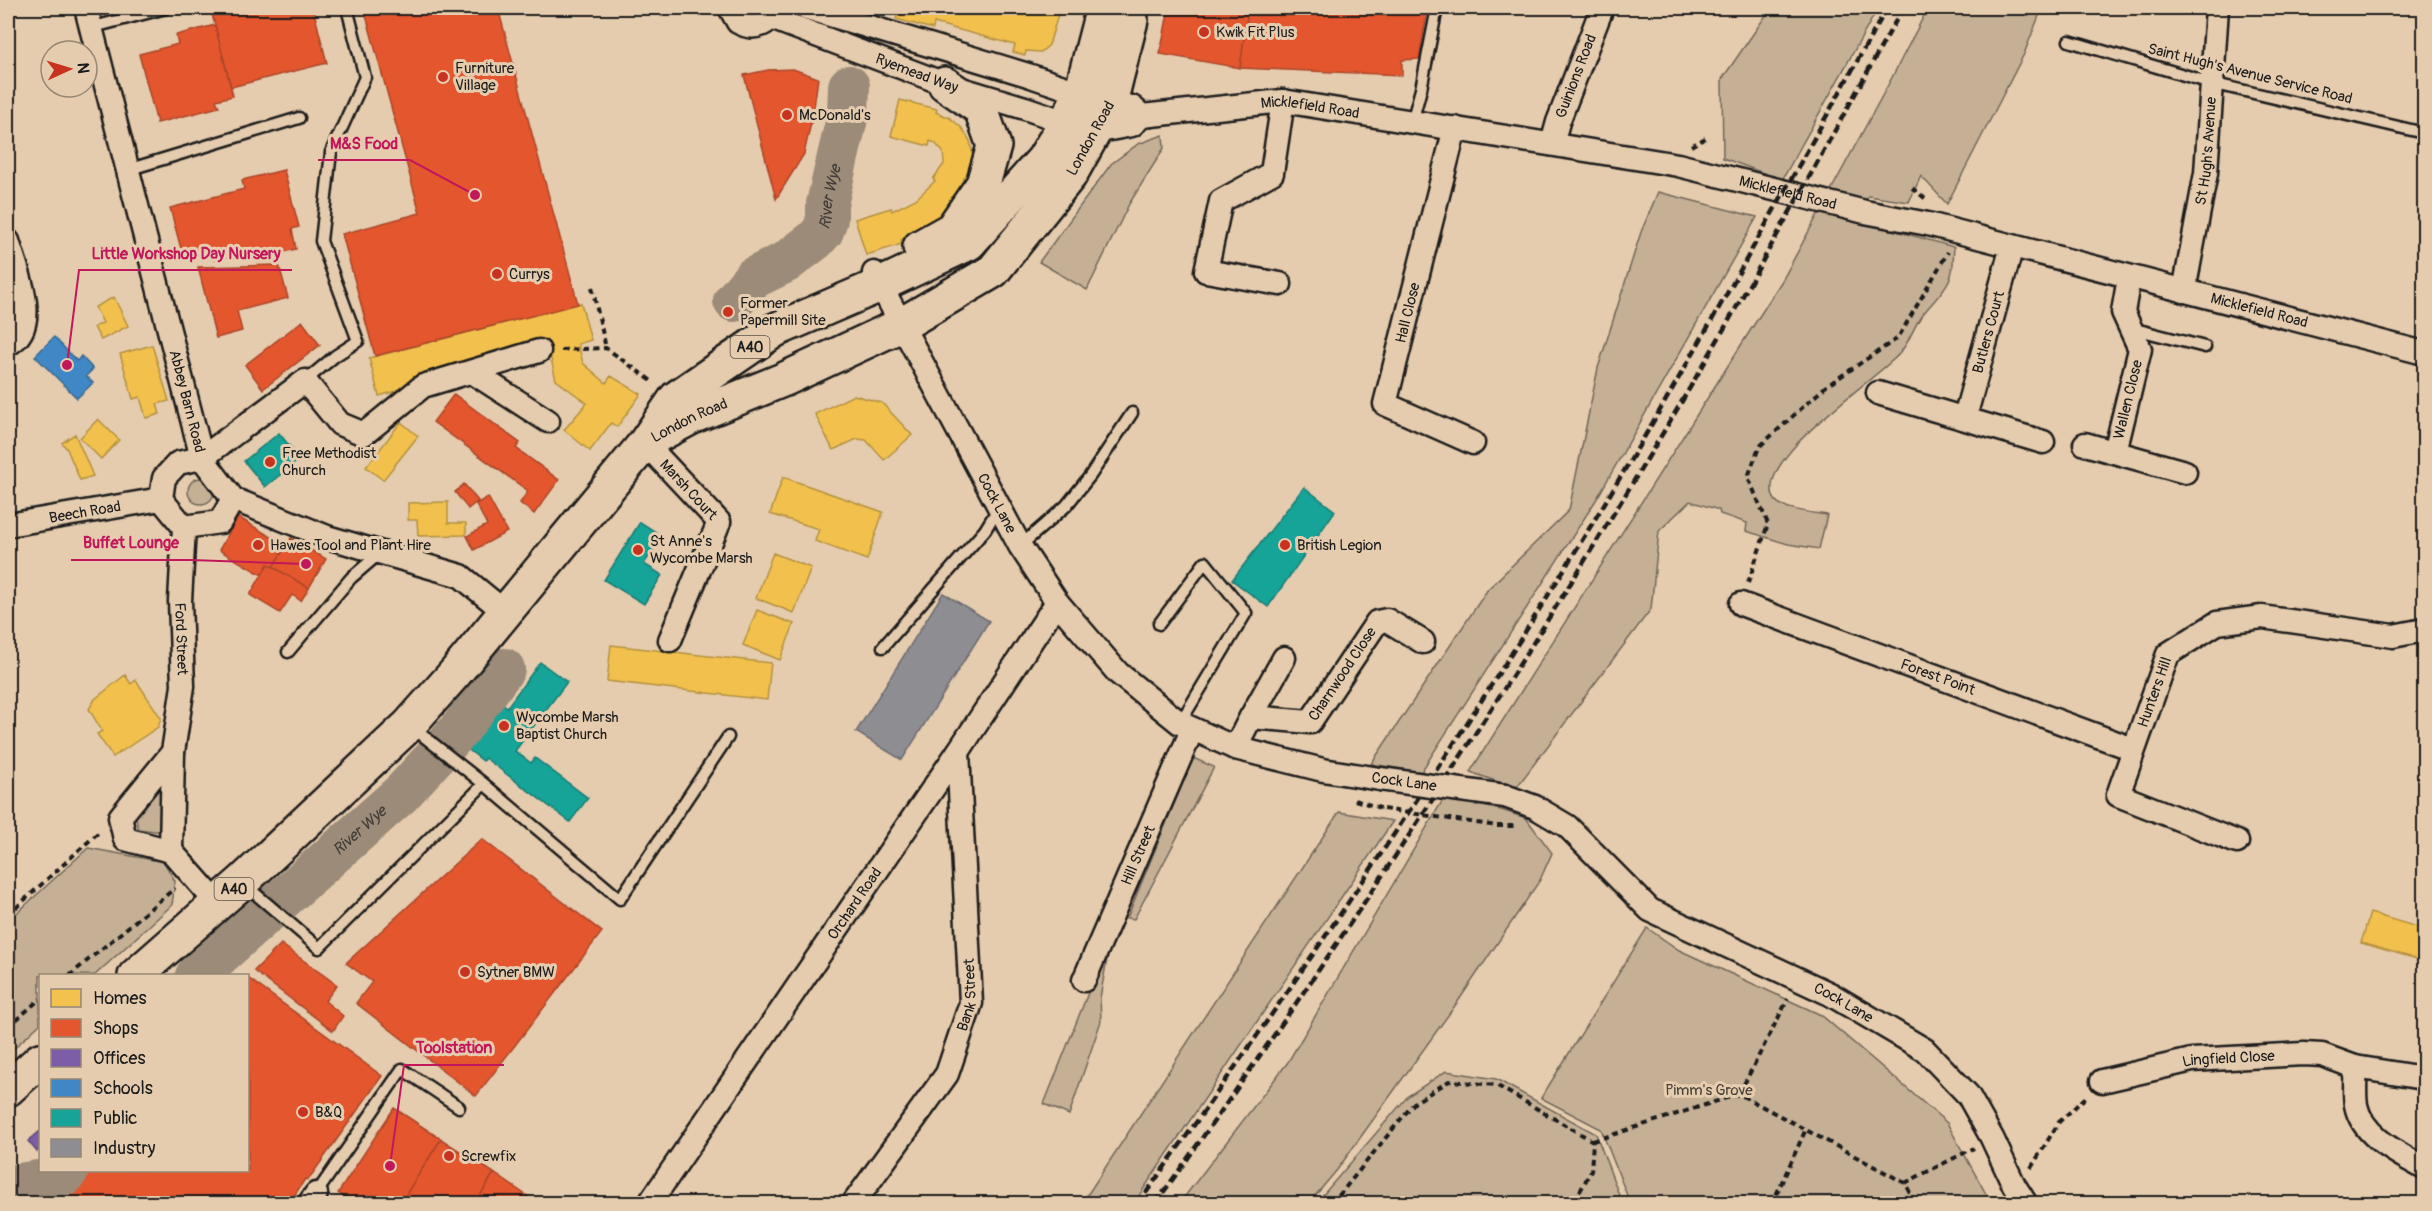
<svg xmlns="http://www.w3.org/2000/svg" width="2432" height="1211" font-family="Pangolin,sans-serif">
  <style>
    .green { fill: #c5b096; stroke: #706659; stroke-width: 1.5 }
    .homes { fill: #f2c14e; stroke: #b2903f; stroke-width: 1.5 }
    .shops { fill: #e4572e; stroke: #a84529; stroke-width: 1.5 }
    .offices { fill: #7b5ea7; stroke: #5e4a7d; stroke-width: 1.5 }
    .schools { fill: #3f88c5; stroke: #346892; stroke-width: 1.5 }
    .public { fill: #17a398; stroke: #187a73; stroke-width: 1.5 }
    .industry { fill: #8d8d92; stroke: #6b6b6f; stroke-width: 1.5 }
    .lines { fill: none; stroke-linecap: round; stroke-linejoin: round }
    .river { stroke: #9b8b78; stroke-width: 42 }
    .lane-casing { stroke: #1c1c1c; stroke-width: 15 }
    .street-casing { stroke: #1c1c1c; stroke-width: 27 }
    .primary-casing { stroke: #1c1c1c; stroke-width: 38 }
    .path { stroke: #1c1c1c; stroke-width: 4; stroke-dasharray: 6 4.5; stroke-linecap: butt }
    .lane { stroke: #e6ccae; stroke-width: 10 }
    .street { stroke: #e6ccae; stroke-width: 22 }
    .primary { stroke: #e6ccae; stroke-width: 33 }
    .rail { stroke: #1c1c1c; stroke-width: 4.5; stroke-dasharray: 9 4.5; stroke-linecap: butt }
    .street-bridge-casing { stroke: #1c1c1c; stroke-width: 27; stroke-linecap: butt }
    .path-bridge { stroke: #1c1c1c; stroke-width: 4; stroke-dasharray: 6 4.5; stroke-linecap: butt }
    .street-bridge { stroke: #e6ccae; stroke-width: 22 }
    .poi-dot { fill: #c8321e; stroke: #e6ccae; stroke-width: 2 }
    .labels { text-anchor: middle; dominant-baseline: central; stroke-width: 6; stroke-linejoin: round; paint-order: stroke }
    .shield { fill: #e6ccae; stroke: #595148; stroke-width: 1.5 }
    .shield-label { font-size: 14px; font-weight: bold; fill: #1c1c1c }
    .poi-label { font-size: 15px; fill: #1c1c1c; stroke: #e6ccae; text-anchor: start }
    .street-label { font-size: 15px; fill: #1c1c1c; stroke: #e6ccae }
    .park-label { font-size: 15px; fill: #46413a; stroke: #e6ccae }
    .water-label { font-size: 16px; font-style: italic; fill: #423d38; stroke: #e6ccae }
    .leader { fill: none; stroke: #c2185b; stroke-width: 2 }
    .callout-dot { fill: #c2185b; stroke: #e6ccae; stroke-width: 2 }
    .callout-label { font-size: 16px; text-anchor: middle; font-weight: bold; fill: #c2185b; stroke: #e6ccae; stroke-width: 6; stroke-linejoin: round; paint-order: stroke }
  </style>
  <rect width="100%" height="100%" fill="#e6ccae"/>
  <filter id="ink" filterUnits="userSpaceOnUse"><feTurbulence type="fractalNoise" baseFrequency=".0167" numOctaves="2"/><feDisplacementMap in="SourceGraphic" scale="12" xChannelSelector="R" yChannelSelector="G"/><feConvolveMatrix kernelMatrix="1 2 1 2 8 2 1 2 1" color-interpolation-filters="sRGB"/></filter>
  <g filter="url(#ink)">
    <path class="green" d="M 1771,8 L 1878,8 L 1782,180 L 1723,158 L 1722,79 Z
      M 1928,8 L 2042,8 L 2024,54 L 1947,204 L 1921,176 L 1909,202 L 1868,196 L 1856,220 L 1954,247 C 1953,256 1954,270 1950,278 C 1944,293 1929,305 1920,318 C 1913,329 1908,344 1899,354 C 1877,379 1750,461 1775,500 C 1782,510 1815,513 1827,515 L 1819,549 L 1788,544 L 1746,531 L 1747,523 L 1720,514 L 1719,510 L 1690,501 L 1659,531 L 1651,609 L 1516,788 L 1470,772 L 1783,279 L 1888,85 Z
      M 1163,135 L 1164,148 L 1129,204 L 1087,290 L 1039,262 L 1111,164 L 1138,144 Z
      M 1658,192 L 1757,217 L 1596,500 L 1421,772 L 1371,764 L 1488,589 L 1569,510 L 1598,368 L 1641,232 Z
      M188 491a13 13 0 1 1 26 0a13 13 0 1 1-26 0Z
      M 1193,758 L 1214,767 L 1134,919 L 1127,918 Z
      M 161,787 L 163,832 L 138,829 L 136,817 L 156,788 Z
      M 1444,798 L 1501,810 L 1526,818 L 1552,853 L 1540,880 L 1459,1000 L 1337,1170 L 1309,1203 L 1179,1204 L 1288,1062 Z
      M 1339,812 L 1393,821 L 1134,1203 L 1082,1203 Z
      M 88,848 L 164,862 L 175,881 L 172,905 L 95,975 L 40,976 L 40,1024 L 8,1054 L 8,921 Z
      M 1647,928 L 1679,950 L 1821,1015 L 1947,1123 L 1991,1203 L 1630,1203 L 1601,1129 L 1541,1098 Z
      M 1107,945 L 1109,948 L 1100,998 L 1101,1021 L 1069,1115 L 1044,1104 Z
      M 1446,1071 L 1496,1079 L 1596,1134 L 1622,1203 L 1316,1203 L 1408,1096 Z"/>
    <path class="homes" d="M 900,8 L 1007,8 L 1021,11 L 1022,8 L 1060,8 L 1049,45 L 1041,52 L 1026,51 L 1025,55 L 1013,52 L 1015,45 L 934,23 L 933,29 L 896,19 Z
      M 900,100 L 937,109 L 936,112 L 950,118 L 962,128 L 970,141 L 973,156 L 972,171 L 957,199 L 932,223 L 901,240 L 902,244 L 866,255 L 855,219 L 891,208 L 892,211 L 916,199 L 935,181 L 933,179 L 944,164 L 943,152 L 935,143 L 930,141 L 929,146 L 891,136 Z
      M 114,297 L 128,326 L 101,340 L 94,327 L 103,323 L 95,307 Z
      M 581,303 L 591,340 L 578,344 L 583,363 L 606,383 L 611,376 L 641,394 L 617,427 L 611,423 L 590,451 L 564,430 L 587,403 L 556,380 L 547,342 L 473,362 L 472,359 L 428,371 L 428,373 L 416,377 L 418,385 L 379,396 L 369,358 Z
      M 152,345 L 169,401 L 157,404 L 160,414 L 146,418 L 140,397 L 133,399 L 120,354 Z
      M 854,395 L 882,403 L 912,435 L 884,460 L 866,440 L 857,439 L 833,450 L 815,414 Z
      M 98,419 L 119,440 L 101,459 L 80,438 Z
      M 401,422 L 418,436 L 383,480 L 366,467 Z
      M 75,434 L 93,476 L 80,480 L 67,449 L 62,443 Z
      M 783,477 L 883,512 L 867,560 L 815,541 L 819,529 L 770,514 Z
      M 448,502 L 448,523 L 466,523 L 466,535 L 418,536 L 417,520 L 408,520 L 408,503 Z
      M 773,553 L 811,568 L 794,613 L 756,598 Z
      M 757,610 L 794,624 L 780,660 L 743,645 Z
      M 611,645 L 771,663 L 767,700 L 607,681 Z
      M 125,675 L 131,684 L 136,680 L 161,718 L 158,727 L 113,757 L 97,734 L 102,731 L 89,709 L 95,699 Z
      M 2370,913 L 2424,929 L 2424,961 L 2361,943 Z"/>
    <path class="shops" d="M 239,8 L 313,8 L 327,63 L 231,87 L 212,14 Z
      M 364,8 L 498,8 L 578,304 L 375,356 L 342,234 L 420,213 Z
      M 1169,8 L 1231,8 L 1248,10 L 1240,68 L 1160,54 Z
      M 1248,8 L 1428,8 L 1419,59 L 1402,60 L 1402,75 L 1240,68 Z
      M 215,25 L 233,96 L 216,100 L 219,107 L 157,123 L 139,54 L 178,44 L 176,35 Z
      M 793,69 L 818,78 L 813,114 L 804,154 L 776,199 L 744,75 L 768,70 Z
      M 284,170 L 299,227 L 292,229 L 296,249 L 264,257 L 261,248 L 214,260 L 212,249 L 183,256 L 170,208 L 244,189 L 242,180 Z
      M 279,265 L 288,298 L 237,311 L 242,331 L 216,338 L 198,267 Z
      M 302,321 L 320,345 L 263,389 L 245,365 Z
      M 454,394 L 520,443 L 516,448 L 559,480 L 534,514 L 520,503 L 528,491 L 433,422 Z
      M 464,484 L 478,501 L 468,509 L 455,492 Z
      M 488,497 L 507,532 L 474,550 L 467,536 L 487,525 L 476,504 Z
      M 238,517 L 286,546 L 273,567 L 268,564 L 262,575 L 219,550 Z
      M 291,538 L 326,559 L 309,588 L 273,567 Z
      M 268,564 L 309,588 L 301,601 L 292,595 L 280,613 L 250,595 Z
      M 482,839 L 602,932 L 476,1096 L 356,1003 L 372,982 L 346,963 Z
      M 281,944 L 337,985 L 325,1001 L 343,1016 L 333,1031 L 254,971 Z
      M 248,978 L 382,1076 L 308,1180 L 305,1179 L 289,1204 L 63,1204 L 85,1170 L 248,1170 Z
      M 394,1108 L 441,1139 L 400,1204 L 355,1204 L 338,1193 Z
      M 441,1139 L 494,1173 L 475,1204 L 400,1204 Z
      M 494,1173 L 539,1204 L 475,1204 Z"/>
    <path class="offices" d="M 40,1131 L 40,1149 L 37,1152 L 28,1141 Z"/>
    <path class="schools" d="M 54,337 L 77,361 L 81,356 L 93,369 L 86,376 L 93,383 L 77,398 L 35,356 Z"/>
    <path class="public" d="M 279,433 L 300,459 L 265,487 L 244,461 Z
      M 1304,487 L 1335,511 L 1268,607 L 1232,580 Z
      M 640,522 L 662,536 L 644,564 L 662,575 L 644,604 L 604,580 Z
      M 540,662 L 567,682 L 515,751 L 531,763 L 535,758 L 588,798 L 570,822 L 485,758 L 483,761 L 461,744 L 496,698 L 507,707 Z"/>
    <path class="industry" d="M 943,593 L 989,621 L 902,760 L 856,732 Z"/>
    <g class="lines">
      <g class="river">
        <path id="s1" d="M 734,301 L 753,278 L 786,262 L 815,240 L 823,231 L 827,219 L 827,204 L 848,114 L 849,86"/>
        <path id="s2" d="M 196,976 L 402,793 L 461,728 L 504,669"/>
        <path d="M 8,1186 L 62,1177 L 68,1170"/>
      </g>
      <defs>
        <path id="lane" d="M 90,28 L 166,8
          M 2069,41 L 2211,83 L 2424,133
          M 1412,122 L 1421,89 L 1437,8
          M 127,170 L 299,118
          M 2131,328 L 2205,347
          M 305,381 L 335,356 L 358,341 L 321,241 L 331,152 L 365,77 L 347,8
          M 1020,546 L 1066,506 L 1090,476 L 1132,413
          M 1159,624 L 1205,562 L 1246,613 L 1180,723
          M 883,647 L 985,530 L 999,507
          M 288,652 L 351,578 L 380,553
          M 484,784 L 620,899 L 728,737
          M 244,884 L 319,948 L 484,784 L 412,727
          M 316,1194 L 402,1069 L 459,1107"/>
        <g id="street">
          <path id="s3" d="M 86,8 L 202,458 L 233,499 L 327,537 L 461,576 L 505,612"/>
          <path d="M 730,8 L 738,22 C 753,31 770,26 775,8"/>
          <path d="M 807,8 L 1028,75 L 1110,103 L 1132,107 L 1142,116"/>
          <path id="s4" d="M 771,18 L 945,84 L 1025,108 L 1094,132 L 1132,125 L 1142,116 L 1283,101 L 1678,165 L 1865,212 L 1928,224 L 2424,353"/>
          <path d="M 1455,128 L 1385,404 L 1473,443"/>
          <path id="s5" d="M 1552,144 L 1558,122 L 1602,8"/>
          <path d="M 8,241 C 16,269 43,326 8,344"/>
          <path id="s6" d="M 874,273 L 1020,546 L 1057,602 L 1118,673 L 1180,723 L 1235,748 L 1323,770 L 1380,779"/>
          <path d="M 1280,284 L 1206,271 L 1221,201 L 1272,173 L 1283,101"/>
          <path id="s7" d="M 2184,291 L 2206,173 L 2217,8"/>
          <path d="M 472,372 L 548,421"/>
          <path d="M 1878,393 L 2043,442"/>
          <path id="s8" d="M 1965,417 L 2012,246"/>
          <path id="s9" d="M 645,443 L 719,522 L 670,640"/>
          <path d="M 2085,444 L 2185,472"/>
          <path id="s10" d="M 2115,452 L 2140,349 L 2123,312 L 2129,278"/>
          <path d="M 233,499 L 220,522 L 184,527 L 161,499 L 164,478 L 178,463 L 202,458 L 305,381 L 340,424 L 364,434 L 423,386 L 539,351"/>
          <path id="s11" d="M 8,525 L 161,499"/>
          <path id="s12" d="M 184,527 L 180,601 L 183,686 L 173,752 L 171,851 L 217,903"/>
          <path id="s13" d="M 1741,604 L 2133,749"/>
          <path d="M 1251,717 L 1284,658"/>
          <path id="s14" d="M 1235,748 L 1251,717 L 1310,722 L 1377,622 L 1387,620 L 1423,642"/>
          <path id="s15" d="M 1505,796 L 1535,807 L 1567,826 L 1650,910 L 1830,994 L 1925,1050 L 1968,1095 L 1992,1138 L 2014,1185 L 2026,1204"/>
          <path id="s16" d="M 2237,842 L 2118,795 L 2168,654 L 2217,623 L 2262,617 L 2393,636 L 2424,630"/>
          <path d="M 171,851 L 125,839 L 120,817 L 173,752"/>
          <path id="s17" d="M 1084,980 L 1192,730"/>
          <path d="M 2355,1067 C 2356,1079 2354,1093 2356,1105 C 2362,1137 2400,1154 2424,1168"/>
          <path id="s18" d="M 2102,1081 L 2192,1060 L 2304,1054 L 2322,1055 L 2355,1067 L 2417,1077 L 2424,1076"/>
          <path d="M 309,1204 L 316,1194"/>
          <path id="s19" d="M 649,1204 L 958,752 L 1057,602"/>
          <path id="s20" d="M 853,1204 L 947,1074 L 971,1003 L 958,752"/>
        </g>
        <g id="primary">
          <path d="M 920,247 L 952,229 L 983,184 L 994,146 L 981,109 L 945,84"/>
          <path id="s21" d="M 649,440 L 694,416 L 785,379 L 901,325 L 993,271 L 1070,175 L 1094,132 L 1110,103 L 1131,20 L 1130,8"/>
          <path d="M 135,976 L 242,882 L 409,725 L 456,672 L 645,443 L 676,398 L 775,330 L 880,285 L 969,243 L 1043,160 L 1066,122 L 1081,93 L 1103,8"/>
          <path d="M 8,1089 L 40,1060"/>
        </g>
      </defs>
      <use href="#lane" class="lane-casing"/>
      <use href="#street" class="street-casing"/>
      <use href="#primary" class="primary-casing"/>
      <path class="path" d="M 1691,146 L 1709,136
        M 1912,188 L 1927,200
        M 592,287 L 606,348
        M 561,350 L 606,348 L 653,382
        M 1748,583 L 1768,524 L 1748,477 L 1759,447 L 1825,387 L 1898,338 L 1948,252
        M 1355,800 L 1383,809
        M 1497,826 L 1517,826
        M 8,915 L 100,831
        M 69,976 L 175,888
        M 8,1027 L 40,999
        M 1739,1094 L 1788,999
        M 1593,1141 L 1739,1094 L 1905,1183 L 1916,1204
        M 2031,1168 L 2059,1122 L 2087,1096
        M 1905,1183 L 1974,1148
        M 1332,1204 L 1414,1103 L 1449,1081 L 1496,1085 L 1593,1141 L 1591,1171 L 1573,1204
        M 1772,1204 L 1806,1129"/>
      <use href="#lane" class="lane"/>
      <use href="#street" class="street"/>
      <use href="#primary" class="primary"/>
      <path class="rail" d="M 1138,1204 C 1317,954 1490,698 1646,434 C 1729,293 1807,150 1887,8
        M 1155,1204 C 1332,958 1498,705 1655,446 C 1742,303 1821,154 1903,8"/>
      <defs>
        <path id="street-bridge" d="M 1380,779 L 1505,796"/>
      </defs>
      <use href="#street-bridge" class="street-bridge-casing"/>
      <path class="path-bridge" d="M 1383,809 L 1497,826"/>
      <use href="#street-bridge" class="street-bridge"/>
    </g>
  </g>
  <g class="poi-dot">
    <circle cx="1204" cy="32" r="6"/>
    <circle cx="443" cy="77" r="6"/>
    <circle cx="787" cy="115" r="6"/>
    <circle cx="497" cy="274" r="6"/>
    <circle cx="728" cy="312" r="6"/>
    <circle cx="270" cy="462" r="6"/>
    <circle cx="258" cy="545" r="6"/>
    <circle cx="1285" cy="545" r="6"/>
    <circle cx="638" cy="550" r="6"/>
    <circle cx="504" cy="726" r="6"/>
    <circle cx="465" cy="972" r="6"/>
    <circle cx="303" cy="1112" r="6"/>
    <circle cx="449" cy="1156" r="6"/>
  </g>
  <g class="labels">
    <g class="shield">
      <rect x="730.5" y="336" width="39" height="22" rx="4.5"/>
      <rect x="214.5" y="878" width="39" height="22" rx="4.5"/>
    </g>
    <g class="shield-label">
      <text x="750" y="347">A40</text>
      <text x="234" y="889">A40</text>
    </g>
    <g class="poi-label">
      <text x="1216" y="32">Kwik Fit Plus</text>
      <text x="455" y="68">Furniture<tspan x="455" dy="17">Village</tspan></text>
      <text x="799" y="115">McDonald's</text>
      <text x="509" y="274">Currys</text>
      <text x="740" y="303">Former<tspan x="740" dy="17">Papermill Site</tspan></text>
      <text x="282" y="453">Free Methodist<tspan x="282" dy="17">Church</tspan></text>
      <text x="650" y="541">St Anne's<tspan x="650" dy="17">Wycombe Marsh</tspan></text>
      <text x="270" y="545">Hawes Tool and Plant Hire</text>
      <text x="1297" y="545">British Legion</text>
      <text x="516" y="717">Wycombe Marsh<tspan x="516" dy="17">Baptist Church</tspan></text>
      <text x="477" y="972">Sytner BMW</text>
      <text x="315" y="1112">B&amp;Q</text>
      <text x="461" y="1156">Screwfix</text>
    </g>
    <g class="street-label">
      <text stroke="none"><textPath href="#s4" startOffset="156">Ryemead Way</textPath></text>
      <text transform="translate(2250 74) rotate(14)">Saint Hugh's Avenue Service Road</text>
      <text stroke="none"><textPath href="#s5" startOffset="72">Guinions Road</textPath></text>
      <text stroke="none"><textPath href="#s4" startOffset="564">Micklefield Road</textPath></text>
      <text stroke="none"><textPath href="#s21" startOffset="549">London Road</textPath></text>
      <text stroke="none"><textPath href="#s7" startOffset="142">St Hugh's Avenue</textPath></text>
      <text stroke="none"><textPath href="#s4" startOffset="1050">Micklefield Road</textPath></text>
      <text stroke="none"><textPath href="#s4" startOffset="1536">Micklefield Road</textPath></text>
      <text transform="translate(1408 313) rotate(-76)">Hall Close</text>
      <text stroke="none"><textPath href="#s8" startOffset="88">Butlers Court</textPath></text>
      <text stroke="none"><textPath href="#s10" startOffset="54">Wallen Close</textPath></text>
      <text stroke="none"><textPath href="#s3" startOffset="406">Abbey Barn Road</textPath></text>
      <text stroke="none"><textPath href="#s21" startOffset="45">London Road</textPath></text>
      <text stroke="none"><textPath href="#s9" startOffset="64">Marsh Court</textPath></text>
      <text stroke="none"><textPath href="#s6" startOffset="261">Cock Lane</textPath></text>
      <text stroke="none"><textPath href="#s11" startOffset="78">Beech Road</textPath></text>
      <text stroke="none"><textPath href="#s12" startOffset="112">Ford Street</textPath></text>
      <text stroke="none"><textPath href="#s14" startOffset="152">Charnwood Close</textPath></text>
      <text stroke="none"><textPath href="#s13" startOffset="210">Forest Point</textPath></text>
      <text stroke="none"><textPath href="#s16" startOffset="237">Hunters Hill</textPath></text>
      <text transform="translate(1404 782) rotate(8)">Cock Lane</text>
      <text stroke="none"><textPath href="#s17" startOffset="136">Hill Street</textPath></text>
      <text stroke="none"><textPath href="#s19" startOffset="364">Orchard Road</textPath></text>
      <text stroke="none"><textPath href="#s20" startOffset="243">Bank Street</textPath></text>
      <text stroke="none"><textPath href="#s15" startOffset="402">Cock Lane</textPath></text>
      <text stroke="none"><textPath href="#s18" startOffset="129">Lingfield Close</textPath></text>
    </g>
    <g class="park-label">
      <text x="1709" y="1090">Pimm's Grove</text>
    </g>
    <g class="water-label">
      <text stroke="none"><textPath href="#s1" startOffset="150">River Wye</textPath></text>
      <text stroke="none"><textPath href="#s2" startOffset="219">River Wye</textPath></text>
    </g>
  </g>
  <path class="leader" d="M475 195L410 160H318M67 365L79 270H292M306 564L191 560H71M390 1166L404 1065H504"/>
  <g class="callout-dot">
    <circle cx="475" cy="195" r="6"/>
    <circle cx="67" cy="365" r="6"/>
    <circle cx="306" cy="564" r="6"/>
    <circle cx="390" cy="1166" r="6"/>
  </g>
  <g class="callout-label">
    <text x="364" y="149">M&amp;S Food</text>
    <text x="186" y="259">Little Workshop Day Nursery</text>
    <text x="131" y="548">Buffet Lounge</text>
    <text x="454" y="1053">Toolstation</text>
  </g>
  <rect width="2432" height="1211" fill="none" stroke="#e6ccae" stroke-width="30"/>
  <rect x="15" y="15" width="2402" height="1181" fill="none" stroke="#1c1c1c" stroke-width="2" filter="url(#ink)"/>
  <rect x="39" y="974" width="210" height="198" fill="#e6ccae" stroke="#958674" stroke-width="1.5"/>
  <rect x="51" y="989" width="30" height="18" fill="#f2c14e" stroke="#958674" stroke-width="1.5"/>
  <text x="93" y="1004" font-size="18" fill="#1c1c1c">Homes</text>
  <rect x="51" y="1019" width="30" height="18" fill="#e4572e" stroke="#958674" stroke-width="1.5"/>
  <text x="93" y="1034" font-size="18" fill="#1c1c1c">Shops</text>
  <rect x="51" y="1049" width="30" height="18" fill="#7b5ea7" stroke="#958674" stroke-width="1.5"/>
  <text x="93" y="1064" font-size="18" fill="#1c1c1c">Offices</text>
  <rect x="51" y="1079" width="30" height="18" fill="#3f88c5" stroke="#958674" stroke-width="1.5"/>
  <text x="93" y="1094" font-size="18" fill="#1c1c1c">Schools</text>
  <rect x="51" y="1109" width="30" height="18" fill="#17a398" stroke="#958674" stroke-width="1.5"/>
  <text x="93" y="1124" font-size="18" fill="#1c1c1c">Public</text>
  <rect x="51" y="1139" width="30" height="18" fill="#8d8d92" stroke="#958674" stroke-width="1.5"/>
  <text x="93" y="1154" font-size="18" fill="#1c1c1c">Industry</text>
  <g transform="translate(69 69) rotate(86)"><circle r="28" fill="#e6ccae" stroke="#958674" stroke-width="1.5"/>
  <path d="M0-4.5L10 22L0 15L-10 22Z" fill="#c8321e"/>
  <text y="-9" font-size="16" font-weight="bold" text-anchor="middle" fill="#1c1c1c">N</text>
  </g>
</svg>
